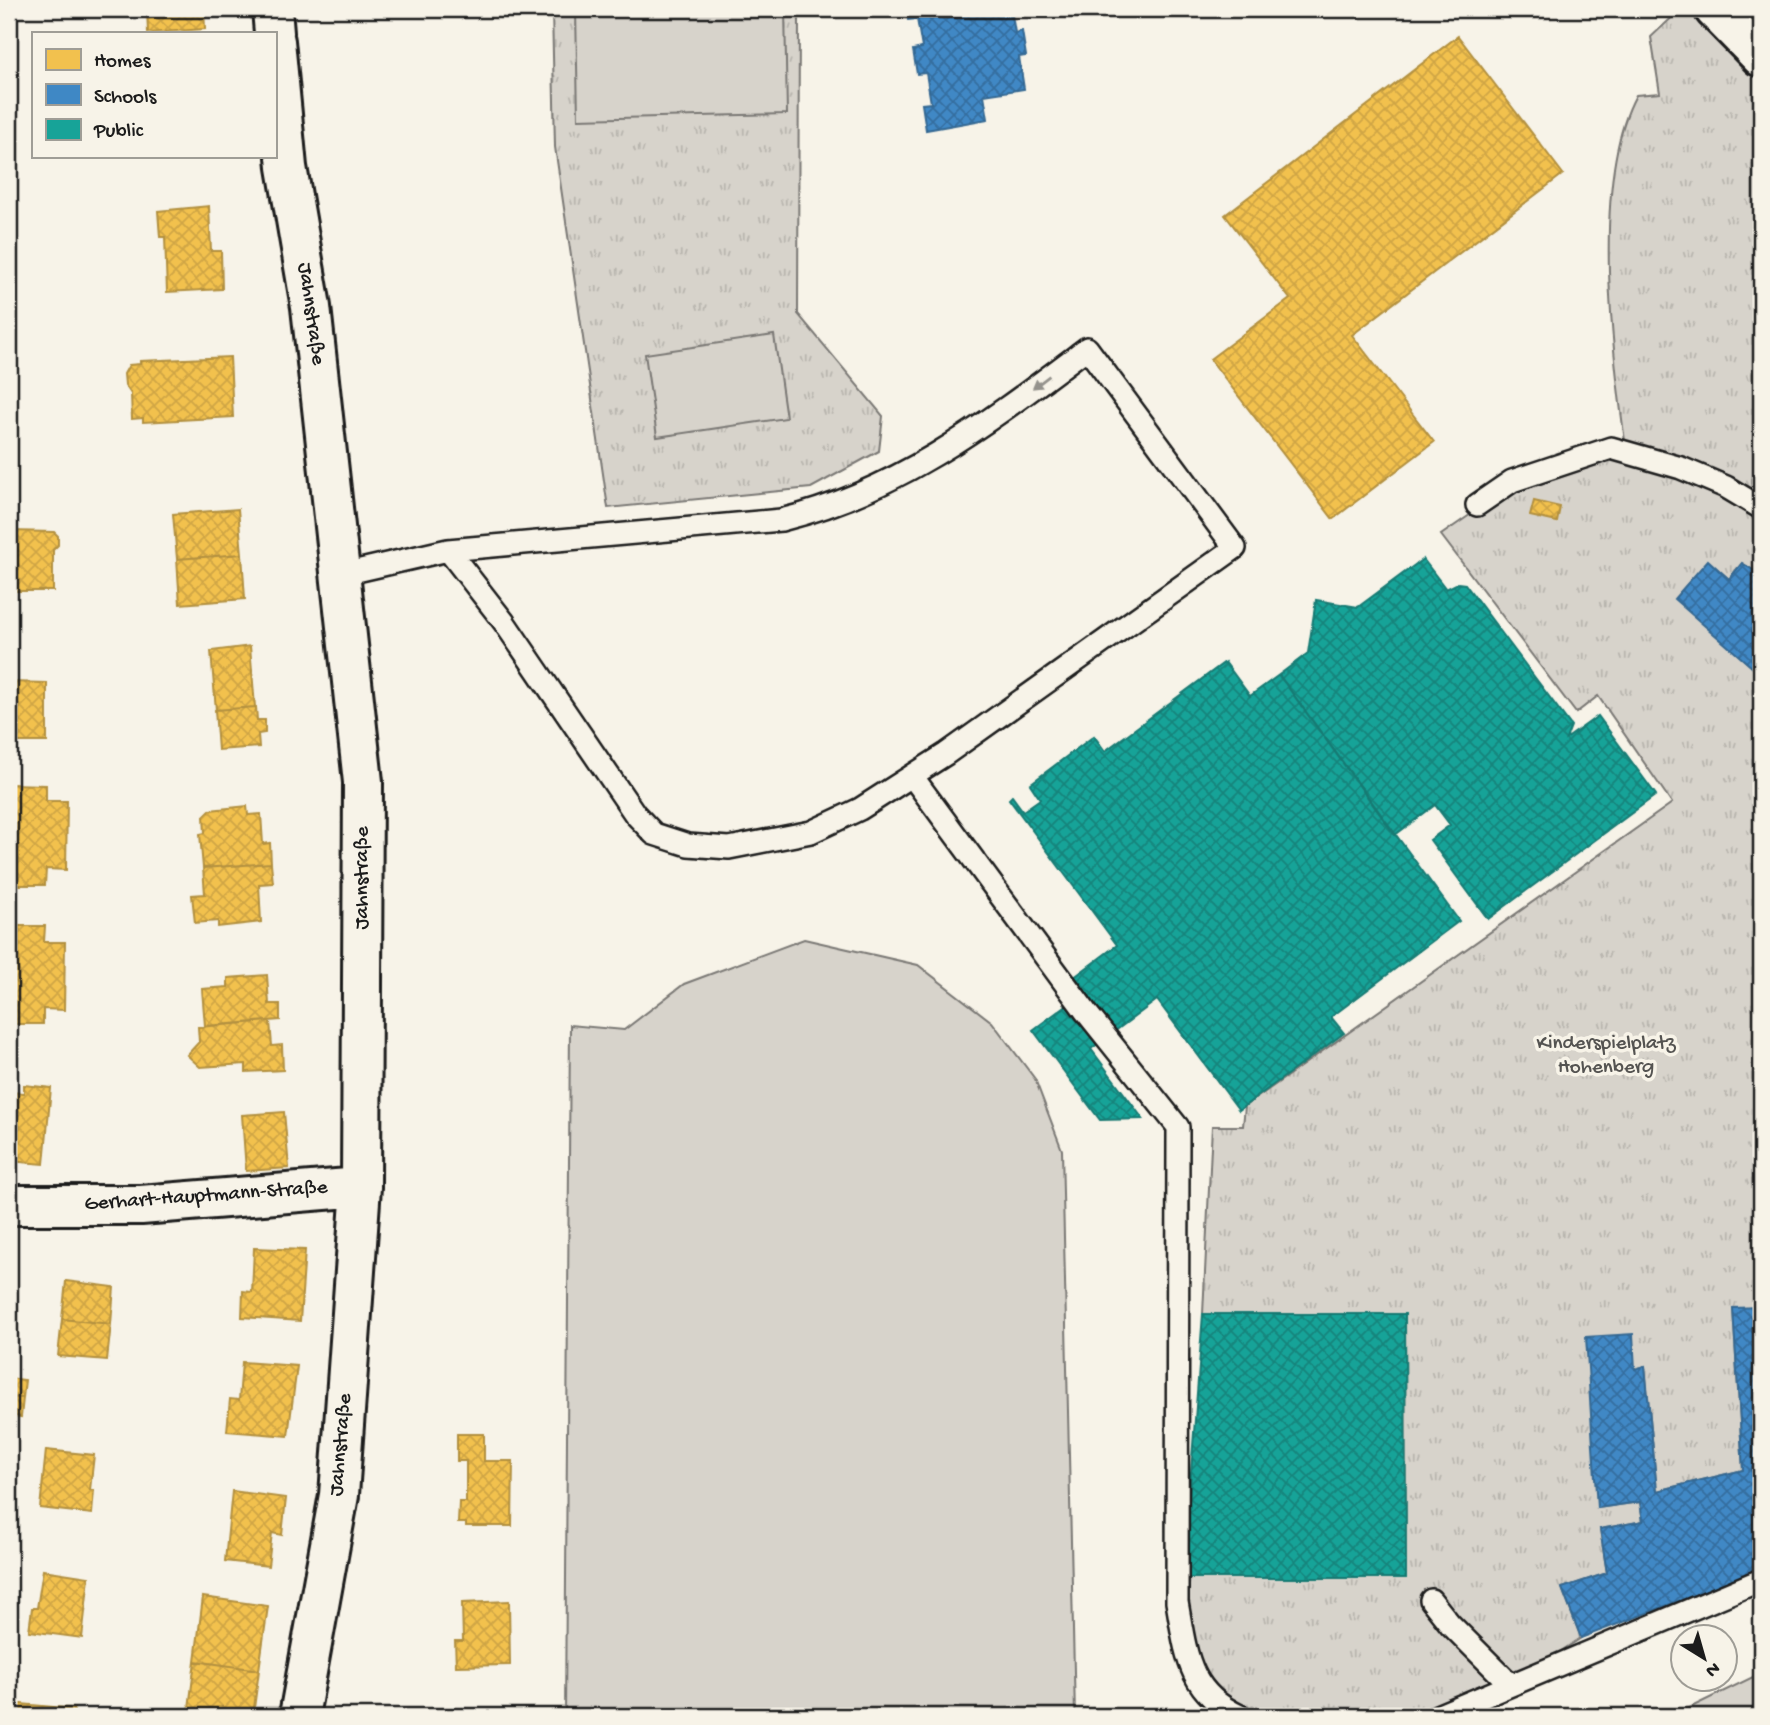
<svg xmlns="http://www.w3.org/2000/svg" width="1770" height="1725" font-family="'Gochi Hand',sans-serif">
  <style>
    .grass { fill: url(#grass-tufts); stroke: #7a7874; stroke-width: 2 }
    .pitch { fill: #d7d3cb; stroke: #7a7874; stroke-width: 2 }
    .homes { fill: url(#homes-cross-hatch); stroke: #b2903f; stroke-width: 2 }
    .schools { fill: url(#schools-cross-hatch); stroke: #346892; stroke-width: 2 }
    .public { fill: url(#public-cross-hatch); stroke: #187a73; stroke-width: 2 }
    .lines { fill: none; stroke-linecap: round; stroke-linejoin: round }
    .service-casing { stroke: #1c1c1c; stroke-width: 26 }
    .minor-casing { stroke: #1c1c1c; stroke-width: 44 }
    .tertiary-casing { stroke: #1c1c1c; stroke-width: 44 }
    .service { stroke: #f7f3e8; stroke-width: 21 }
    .minor { stroke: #f7f3e8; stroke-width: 38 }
    .tertiary { stroke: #f7f3e8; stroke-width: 38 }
    .oneway { fill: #94928c }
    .labels { text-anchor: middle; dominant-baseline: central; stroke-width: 7; stroke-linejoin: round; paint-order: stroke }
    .street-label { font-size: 21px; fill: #1c1c1c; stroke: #f7f3e8 }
    .park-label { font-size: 21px; fill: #545351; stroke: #f7f3e8 }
  </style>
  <defs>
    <pattern id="grass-tufts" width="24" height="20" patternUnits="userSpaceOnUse" patternTransform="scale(1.75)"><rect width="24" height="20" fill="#d7d3cb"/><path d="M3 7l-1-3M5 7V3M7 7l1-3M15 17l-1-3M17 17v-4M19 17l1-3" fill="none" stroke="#b8b5ae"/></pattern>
    <pattern id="homes-cross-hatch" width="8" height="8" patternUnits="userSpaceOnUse" patternTransform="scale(1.75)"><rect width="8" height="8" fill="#f2c14e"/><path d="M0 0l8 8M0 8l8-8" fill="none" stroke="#cfa544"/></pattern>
    <pattern id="schools-cross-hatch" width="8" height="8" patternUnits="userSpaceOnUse" patternTransform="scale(1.75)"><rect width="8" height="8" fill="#3f88c5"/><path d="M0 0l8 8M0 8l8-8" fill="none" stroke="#346e9f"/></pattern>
    <pattern id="public-cross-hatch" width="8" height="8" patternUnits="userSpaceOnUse" patternTransform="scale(1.75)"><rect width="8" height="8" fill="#17a398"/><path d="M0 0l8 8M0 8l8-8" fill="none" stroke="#14847b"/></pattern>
  </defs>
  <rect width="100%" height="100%" fill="#f7f3e8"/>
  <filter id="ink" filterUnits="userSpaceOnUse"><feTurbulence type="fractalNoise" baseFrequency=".0143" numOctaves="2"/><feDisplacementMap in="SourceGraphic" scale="14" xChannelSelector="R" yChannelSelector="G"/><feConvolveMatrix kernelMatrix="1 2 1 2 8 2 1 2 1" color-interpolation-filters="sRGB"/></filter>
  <g filter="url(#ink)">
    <path class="grass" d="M 552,9 L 799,9 L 798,314 L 883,416 L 879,451 L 811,488 L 608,508 L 555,147 Z
      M 1681,9 L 1761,9 L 1761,575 L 1742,563 L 1729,579 L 1708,561 L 1675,598 L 1761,675 L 1761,1307 L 1733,1309 L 1743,1470 L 1657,1491 L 1645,1366 L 1635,1369 L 1597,1508 L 1640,1502 L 1643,1521 L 1600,1529 L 1607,1573 L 1562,1588 L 1581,1638 L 1510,1684 L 1437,1716 L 1240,1716 L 1202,1691 L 1183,1578 L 1406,1577 L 1405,1315 L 1203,1314 L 1212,1126 L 1243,1126 L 1245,1106 L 1672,803 L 1598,696 L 1576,713 L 1441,535 L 1487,503 L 1534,481 L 1627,455 C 1613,360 1590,180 1636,95 L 1660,93 L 1651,37 Z"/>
    <path class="pitch" d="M 576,9 L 785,9 L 787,114 L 578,119 Z
      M 774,335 L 786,418 L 657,437 L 645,354 Z
      M 804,939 L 918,965 L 992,1022 L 1035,1079 L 1062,1150 L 1075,1716 L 565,1716 L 570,1025 L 624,1030 L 684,984 Z
      M 1761,1673 L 1761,1716 L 1673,1716 Z"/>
    <path class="homes" d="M 147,9 L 204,9 L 205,29 L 148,33 Z
      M 1458,36 L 1563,174 L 1352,335 L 1434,442 L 1333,519 L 1210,359 L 1290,299 L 1225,215 Z
      M 209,206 L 211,251 L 221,251 L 222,289 L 167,292 L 165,237 L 160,237 L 158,211 Z
      M 230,357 L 233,417 L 143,422 L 143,418 L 132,419 L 131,394 L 125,385 L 124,374 L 129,365 L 140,364 L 140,361 Z
      M 1534,501 L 1560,507 L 1557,522 L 1530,516 Z
      M 238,509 L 242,554 L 177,559 L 173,514 Z
      M 9,531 L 54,532 L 58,536 L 58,545 L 53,550 L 53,591 L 9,591 Z
      M 242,554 L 245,599 L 180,604 L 177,559 Z
      M 250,646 L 255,707 L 216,710 L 211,651 Z
      M 9,682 L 47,683 L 47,742 L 9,742 Z
      M 256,707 L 257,720 L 265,720 L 265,733 L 258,734 L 259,747 L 218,750 L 215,710 Z
      M 9,784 L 46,785 L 46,801 L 67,801 L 66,870 L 46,869 L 45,885 L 9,885 Z
      M 247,806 L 248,815 L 261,814 L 263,844 L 270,843 L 271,863 L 203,868 L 200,834 L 205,833 L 204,816 L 210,810 Z
      M 271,863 L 273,883 L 259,884 L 261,922 L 218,927 L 218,921 L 195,923 L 192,895 L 205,894 L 203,868 Z
      M 9,926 L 45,926 L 44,942 L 65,942 L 64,1010 L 43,1009 L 43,1024 L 9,1024 Z
      M 267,975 L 269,1004 L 280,1004 L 280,1020 L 205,1026 L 202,989 L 228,987 L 228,978 Z
      M 270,1021 L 272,1046 L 282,1045 L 283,1070 L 246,1072 L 246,1064 L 200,1067 L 187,1055 L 199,1042 L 198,1027 Z
      M 24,1085 L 51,1088 L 44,1164 L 9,1161 L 9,1092 L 24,1093 Z
      M 284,1112 L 289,1168 L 246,1171 L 242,1115 Z
      M 254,1248 L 305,1250 L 300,1321 L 242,1317 L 243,1291 L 252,1292 Z
      M 66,1281 L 114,1287 L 111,1324 L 62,1319 Z
      M 62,1319 L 111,1324 L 107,1360 L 58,1356 Z
      M 242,1362 L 297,1366 L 288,1436 L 227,1431 L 230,1399 L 239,1400 Z
      M 9,1378 L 25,1380 L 23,1398 L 9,1397 Z
      M 9,1397 L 23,1398 L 21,1417 L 9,1415 Z
      M 457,1434 L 484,1434 L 484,1461 L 513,1461 L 512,1526 L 466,1526 L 466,1523 L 458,1523 L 459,1502 L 466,1502 L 466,1461 L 457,1461 Z
      M 46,1450 L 94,1455 L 90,1490 L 94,1490 L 92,1514 L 40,1508 Z
      M 232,1491 L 286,1498 L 282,1535 L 272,1533 L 268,1566 L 225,1561 Z
      M 43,1570 L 89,1577 L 82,1638 L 29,1631 L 32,1608 L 37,1608 Z
      M 203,1597 L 268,1606 L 259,1670 L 195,1661 Z
      M 509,1601 L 510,1665 L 456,1666 L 455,1641 L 463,1641 L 462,1603 Z
      M 195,1661 L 259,1670 L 253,1716 L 188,1716 Z
      M 10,1703 L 74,1709 L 74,1716 L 9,1716 Z"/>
    <path class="schools" d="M 906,9 L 1011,9 L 1015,33 L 1022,31 L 1026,56 L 1019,57 L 1024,89 L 984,95 L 988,119 L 926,130 L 922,104 L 931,103 L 926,73 L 917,74 L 913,50 L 922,48 L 917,19 L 908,20 Z
      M 1708,560 L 1729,579 L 1742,563 L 1761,575 L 1761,675 L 1674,599 Z
      M 1761,1307 L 1761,1570 L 1581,1638 L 1562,1588 L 1607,1573 L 1600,1529 L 1643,1521 L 1640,1502 L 1597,1508 L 1586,1337 L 1633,1334 L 1635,1369 L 1645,1366 L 1657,1491 L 1743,1470 L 1733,1308 Z"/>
    <path class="public" d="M 1423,559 L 1446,589 L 1458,583 L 1465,584 L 1571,726 L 1566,739 L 1598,716 L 1656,795 L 1488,919 L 1430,840 L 1450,825 L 1435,805 L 1395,835 L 1279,675 L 1308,653 L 1316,600 L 1358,607 Z
      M 1225,662 L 1250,696 L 1279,675 L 1459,921 L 1331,1017 L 1344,1033 L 1239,1110 L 1157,1000 L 1091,1049 L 1143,1119 L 1100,1120 L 1033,1030 L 1072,1001 L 1061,987 L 1117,945 L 1009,799 L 1012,796 L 1023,811 L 1040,799 L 1030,784 L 1094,736 L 1105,751 Z
      M 1203,1314 L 1405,1314 L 1406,1578 L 1183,1578 Z"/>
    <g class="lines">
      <defs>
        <path id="service" d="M 1477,505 L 1512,481 L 1611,448 L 1681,468 L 1726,487 L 1761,508
          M 339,575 L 448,550 L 781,520 C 900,491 991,420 1087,348 L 1235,548 L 946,754 L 860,809 L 811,832 L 729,848 L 688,845 L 654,834 L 635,814 L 504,622 L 448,550
          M 912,776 L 1086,1012 L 1178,1127 L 1177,1602 C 1186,1653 1188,1692 1240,1716
          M 1431,1600 L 1450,1624 L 1510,1684
          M 1437,1716 L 1761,1580"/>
        <path id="minor" d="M 272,9 L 274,33
          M 275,41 L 287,167 L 311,307 L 363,782 L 361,1187 L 339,1495 L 299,1716
          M 9,1205 L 141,1205 L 361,1187"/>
        <path id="tertiary" d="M 1714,9 L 1761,57"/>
      </defs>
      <use href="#service" class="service-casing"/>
      <use href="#minor" class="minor-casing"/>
      <use href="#tertiary" class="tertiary-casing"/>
      <use href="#service" class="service"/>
      <use href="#minor" class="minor"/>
      <use href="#tertiary" class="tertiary"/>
    </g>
    <defs><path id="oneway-solid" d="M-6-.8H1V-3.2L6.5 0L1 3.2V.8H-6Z" transform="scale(1.75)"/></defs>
    <use class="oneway" href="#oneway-solid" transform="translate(1041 382) rotate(143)"/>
  </g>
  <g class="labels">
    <g class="street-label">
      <text transform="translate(310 314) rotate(82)">Jahnstraße</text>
      <text transform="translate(363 878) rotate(-90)">Jahnstraße</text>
      <text transform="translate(206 1197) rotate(-4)">Gerhart-Hauptmann-Straße</text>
      <text transform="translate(342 1445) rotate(-85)">Jahnstraße</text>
    </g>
    <g class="park-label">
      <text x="1606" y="1044">Kinderspielplatz<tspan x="1606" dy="24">Hohenberg</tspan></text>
    </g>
  </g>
  <rect width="1770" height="1725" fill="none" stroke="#f7f3e8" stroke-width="35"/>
  <rect x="18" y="18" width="1735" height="1690" fill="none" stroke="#1c1c1c" stroke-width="2.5" filter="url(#ink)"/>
  <rect x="32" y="32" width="245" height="126" fill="#f7f3e8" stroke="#9f9d96" stroke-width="2"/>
  <rect x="46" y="49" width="35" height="21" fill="#f2c14e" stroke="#9f9d96" stroke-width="2"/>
  <text x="94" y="66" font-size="21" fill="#1c1c1c">Homes</text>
  <rect x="46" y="84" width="35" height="21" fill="#3f88c5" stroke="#9f9d96" stroke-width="2"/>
  <text x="94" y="102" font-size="21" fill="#1c1c1c">Schools</text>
  <rect x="46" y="119" width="35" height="21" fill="#17a398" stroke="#9f9d96" stroke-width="2"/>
  <text x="94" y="136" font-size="21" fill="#1c1c1c">Public</text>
  <g transform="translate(1704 1658) rotate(143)"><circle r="33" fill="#f7f3e8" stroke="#9f9d96" stroke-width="2"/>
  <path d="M0-5L12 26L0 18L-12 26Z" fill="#1c1c1c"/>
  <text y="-10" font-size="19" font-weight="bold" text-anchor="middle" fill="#1c1c1c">N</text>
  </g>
</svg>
